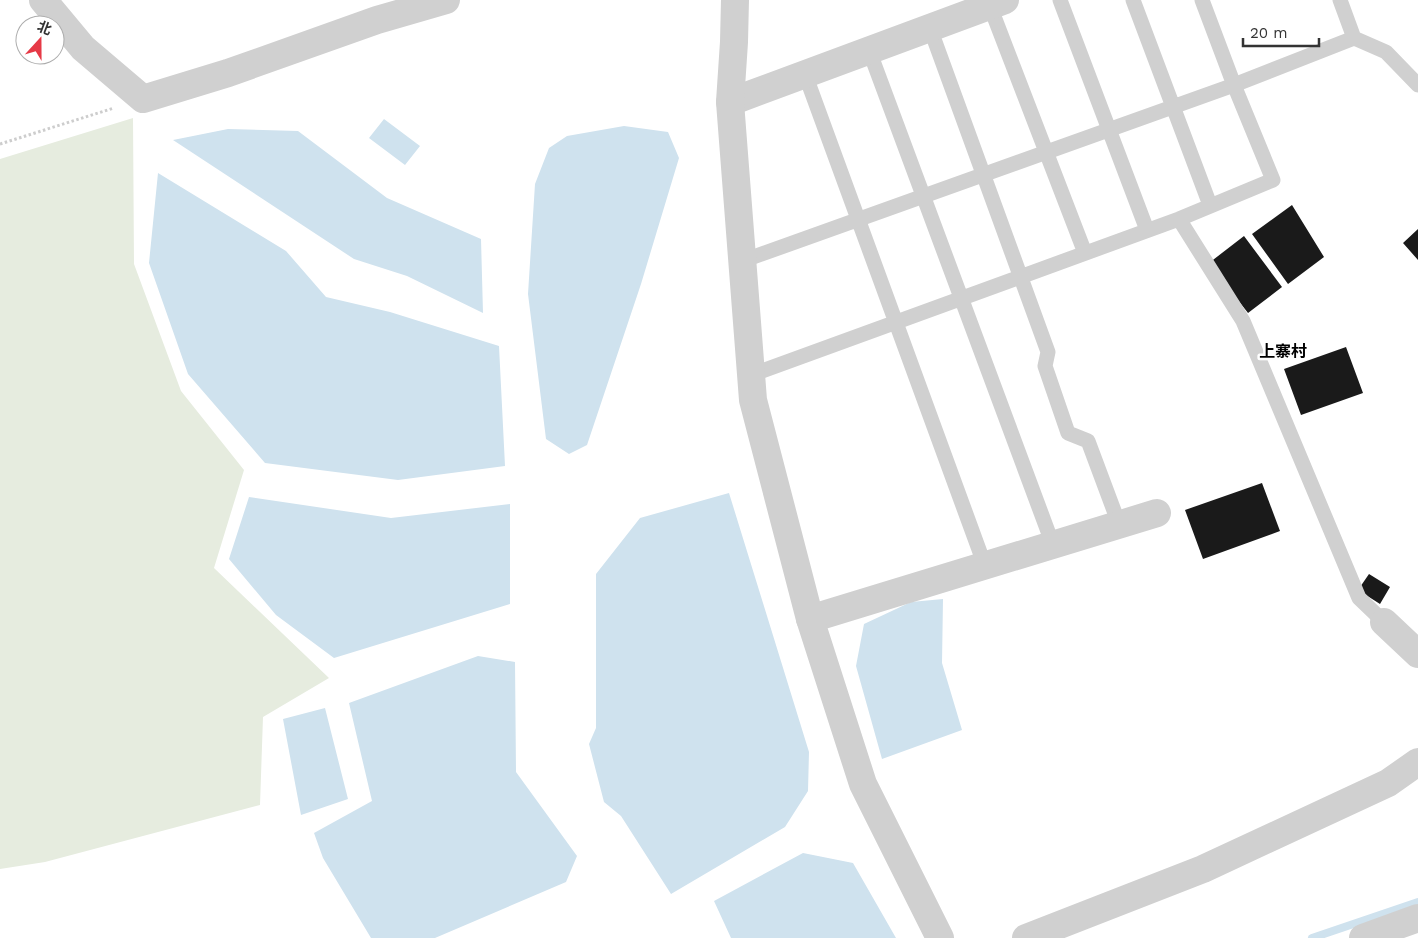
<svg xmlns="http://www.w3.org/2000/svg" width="1418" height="938" font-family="'Work Sans','Noto Sans SC',sans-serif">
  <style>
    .green { fill: #e6ecdf }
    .water { fill: #cfe2ee }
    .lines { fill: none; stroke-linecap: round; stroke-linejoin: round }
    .stream { stroke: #cfe2ee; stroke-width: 8 }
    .building { fill: #1a1a1a }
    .path { stroke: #cdcdcd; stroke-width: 3; stroke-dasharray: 2.5 2.5; stroke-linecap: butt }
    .service { stroke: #d0d0d0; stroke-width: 15 }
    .minor { stroke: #d0d0d0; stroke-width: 28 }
    .tertiary { stroke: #d0d0d0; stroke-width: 28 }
    .labels { text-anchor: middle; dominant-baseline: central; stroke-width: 5; stroke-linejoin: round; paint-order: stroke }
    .quarter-label { font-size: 16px; font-weight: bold; fill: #000; stroke: #fff }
  </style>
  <rect width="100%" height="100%" fill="#fff"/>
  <path class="green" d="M 133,118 L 134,264 L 181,391 L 244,470 L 214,568 L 329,678 L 263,717 L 260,805 L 45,862 L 0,869 L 0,159 Z"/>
  <path class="water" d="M 384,119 L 420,146 L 405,165 L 369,138 Z
    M 624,126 L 668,132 L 679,158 L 641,284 L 587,445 L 569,454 L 546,439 L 528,294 L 535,184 L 549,148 L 567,136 Z
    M 228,129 L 298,131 L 387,198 L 481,239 L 483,313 L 407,276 L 354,259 L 173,140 Z
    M 158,173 L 286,251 L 326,297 L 390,312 L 499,346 L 505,466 L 398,480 L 265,463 L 188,374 L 149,263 Z
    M 729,493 L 809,752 L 808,791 L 785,827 L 671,894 L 621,816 L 604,802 L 589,744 L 596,728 L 596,574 L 640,518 Z
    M 249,497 L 391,518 L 510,504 L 510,604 L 334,658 L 276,615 L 229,559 Z
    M 943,599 L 942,663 L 962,730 L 882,759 L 856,666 L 864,624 L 911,602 Z
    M 478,656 L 515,662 L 516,772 L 577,856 L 566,882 L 435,938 L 371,938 L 323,858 L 314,833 L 372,801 L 349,703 Z
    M 325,708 L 348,799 L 301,815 L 283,719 Z
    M 803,853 L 853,863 L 896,938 L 731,938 L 714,901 Z"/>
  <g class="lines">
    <path class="stream" d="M 1312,938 L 1418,902"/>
  </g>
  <path class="building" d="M 1292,205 L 1324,257 L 1288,284 L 1252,234 Z
    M 1418,229 L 1418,260 L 1403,243 Z
    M 1244,236 L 1282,287 L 1248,313 L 1209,263 Z
    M 1346,347 L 1363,393 L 1301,415 L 1284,369 Z
    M 1262,483 L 1280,531 L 1203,559 L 1185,510 Z
    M 1369,574 L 1390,587 L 1380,604 L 1358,590 Z"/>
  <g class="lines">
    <path class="path" d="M 0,144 L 114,108"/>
    <path class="service" d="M 1060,0 L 1147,230
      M 1133,0 L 1210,205
      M 1340,0 L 1354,38 L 1386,52 L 1418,85
      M 990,6 L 1085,253
      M 930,28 L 1048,352 L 1045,366 L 1068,433 L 1088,441 L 1119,524
      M 869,50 L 1053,545
      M 805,74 L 985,566
      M 1179,219 L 1243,321 L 1359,598 L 1384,622
      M 742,261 L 1234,85 L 1354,38
      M 751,375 L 1179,219 L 1273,180 L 1234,85 L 1202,0"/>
    <path class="minor" d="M 43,0 L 83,48 L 143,99 L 228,73 L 377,20 L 446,0
      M 730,102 L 1005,0
      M 810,619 L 1157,513
      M 1384,622 L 1418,654
      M 1026,938 L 1203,869 L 1388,783 L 1418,762
      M 1363,938 L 1418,918"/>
    <path class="tertiary" d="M 735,0 L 734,42 L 730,102 L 753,400 L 810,619 L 863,784 L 940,938"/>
  </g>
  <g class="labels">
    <g class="quarter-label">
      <text x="1283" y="351">上寨村</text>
    </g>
  </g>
  <g transform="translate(40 40) rotate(21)"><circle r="24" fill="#ffffff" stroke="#adadad"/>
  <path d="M0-4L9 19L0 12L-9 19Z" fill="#e63946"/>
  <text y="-8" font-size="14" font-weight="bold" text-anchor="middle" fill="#333333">北</text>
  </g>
  <path d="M1243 38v8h76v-8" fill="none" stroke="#333333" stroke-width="2.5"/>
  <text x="1250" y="38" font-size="15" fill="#333333" stroke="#ffffff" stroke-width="4" paint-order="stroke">20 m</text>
</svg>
